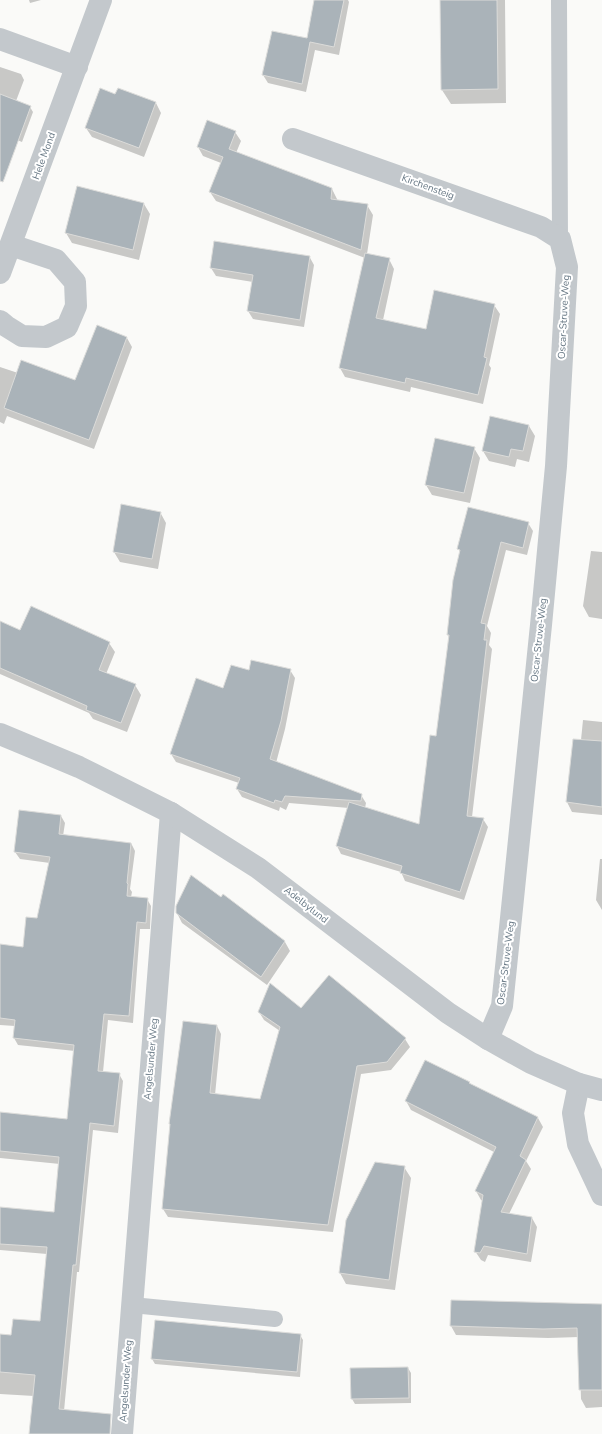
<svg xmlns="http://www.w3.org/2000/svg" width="602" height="1434" font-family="'Nunito Sans',sans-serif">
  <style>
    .shadow { fill: #0003 }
    .building { fill: #aab3b9; stroke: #dcdcda }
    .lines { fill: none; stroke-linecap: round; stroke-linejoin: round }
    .service { stroke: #c3c8cc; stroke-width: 16 }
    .minor { stroke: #c3c8cc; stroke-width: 22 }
    .tertiary { stroke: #c3c8cc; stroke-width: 22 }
    .labels { text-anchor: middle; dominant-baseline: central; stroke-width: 4; stroke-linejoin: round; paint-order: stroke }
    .street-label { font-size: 10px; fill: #657683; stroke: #fff }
  </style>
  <rect width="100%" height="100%" fill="#fafaf8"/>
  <path class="shadow" d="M 29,0 L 41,0 L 30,3 Z
    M 315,0 L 348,0 L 349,2 L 339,55 L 315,50 L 306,92 L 268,83 L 263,75 L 308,39 Z
    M 441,0 L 505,0 L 506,103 L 451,104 L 442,90 Z
    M 0,67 L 21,74 L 24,80 L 16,101 L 30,107 L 33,112 L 22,142 L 0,133 Z
    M 118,89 L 156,103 L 161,113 L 144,157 L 92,137 L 86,128 L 116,95 Z
    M 235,132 L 241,141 L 236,153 L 332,189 L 337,199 L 337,201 L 367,205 L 373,215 L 367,254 L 389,259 L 394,269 L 383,320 L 427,331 L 494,305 L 500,314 L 489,365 L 491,368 L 483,404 L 411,387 L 410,392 L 345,377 L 340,368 L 365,258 L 216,201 L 210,192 L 221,163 L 203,156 L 198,147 Z
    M 144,204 L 150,214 L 139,260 L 72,243 L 66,233 Z
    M 309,256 L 314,265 L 304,327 L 253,319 L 248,311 L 253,282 L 216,276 L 211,268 Z
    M 127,338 L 132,347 L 94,449 L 7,416 L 4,424 L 0,422 L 0,367 L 18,373 L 75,381 Z
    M 529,426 L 535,436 L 529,462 L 517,459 L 515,467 L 489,461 L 483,451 Z
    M 474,448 L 480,458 L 470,503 L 432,495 L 426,485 Z
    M 160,512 L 166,523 L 158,569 L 120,562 L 114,552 Z
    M 528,523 L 533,531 L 527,555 L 506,550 L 487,626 L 491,633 L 489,645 L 492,649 L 472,817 L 483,819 L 488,827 L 464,900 L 405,881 L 401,872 L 341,854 L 337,846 L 349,808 L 289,803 L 286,810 L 280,807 L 279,811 L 242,797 L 237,789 L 239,783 L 176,762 L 171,754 L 224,689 L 249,672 L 290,670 L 295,678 L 285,729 L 276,763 L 361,795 L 366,803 L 365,808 L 420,825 L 437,737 L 450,639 L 448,635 L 461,553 L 458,549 Z
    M 591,551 L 602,552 L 602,619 L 589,617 L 583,606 Z
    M 0,622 L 21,632 L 109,643 L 115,652 L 106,674 L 135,685 L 141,695 L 127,732 L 93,719 L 89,713 L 0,674 Z
    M 583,720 L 602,722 L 602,815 L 572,812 L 567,802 L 574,740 L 581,740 Z
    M 61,816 L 65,823 L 63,836 L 131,843 L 135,851 L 130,889 L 132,892 L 131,897 L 147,899 L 151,906 L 150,929 L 140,929 L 133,1023 L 108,1020 L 103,1072 L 119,1074 L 123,1081 L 118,1133 L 93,1130 L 79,1272 L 77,1272 L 64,1411 L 92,1434 L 30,1434 L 34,1396 L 0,1394 L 0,1335 L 12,1336 L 41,1322 L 47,1254 L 0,1250 L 0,1208 L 55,1213 L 60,1164 L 0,1158 L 0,1113 L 68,1120 L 75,1051 L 18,1045 L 14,1038 L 15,1026 L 0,1025 L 0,945 L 24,948 L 38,919 L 50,863 L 20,859 L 15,852 Z
    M 600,859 L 602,859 L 602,910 L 596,900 Z
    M 223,896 L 285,942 L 290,951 L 267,985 L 182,923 L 177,913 L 221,898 Z
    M 301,1010 L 405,1039 L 410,1047 L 391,1070 L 361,1074 L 333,1232 L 168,1217 L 163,1209 L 217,1026 L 221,1034 L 215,1095 L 261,1100 L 280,1031 L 264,1020 L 259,1012 Z
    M 469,1082 L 471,1086 L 538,1118 L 543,1127 L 526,1161 L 531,1169 L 509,1214 L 532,1218 L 537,1227 L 531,1262 L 488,1255 L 485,1262 L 481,1260 L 475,1251 L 483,1201 L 481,1200 L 476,1191 L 494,1152 L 411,1110 L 406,1101 Z
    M 404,1167 L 411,1178 L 395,1290 L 346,1284 L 340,1273 L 347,1221 Z
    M 452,1301 L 602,1305 L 602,1407 L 586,1408 L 581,1399 L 579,1337 L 548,1338 L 456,1335 L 451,1326 Z
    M 300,1335 L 303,1340 L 300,1377 L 155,1364 L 152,1359 Z
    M 408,1368 L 411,1373 L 411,1403 L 355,1404 L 352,1399 L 352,1369 Z"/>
  <path class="building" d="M 314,0 L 344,0 L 334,47 L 310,42 L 302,84 L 262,75 L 272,31 L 307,38 Z
    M 440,0 L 497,0 L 498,89 L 441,90 Z
    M 100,88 L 115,94 L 118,88 L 156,102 L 139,148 L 85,128 Z
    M 0,94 L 31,106 L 3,182 L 0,181 Z
    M 207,120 L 236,131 L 229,149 L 332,188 L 331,199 L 368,204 L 361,250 L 209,192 L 223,157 L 197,147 Z
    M 77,186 L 144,203 L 133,250 L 65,233 Z
    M 214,241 L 310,256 L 300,320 L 247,311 L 253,275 L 210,268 Z
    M 365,253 L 390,258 L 376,318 L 426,329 L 434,290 L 495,304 L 484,357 L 487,358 L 478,395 L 406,378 L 405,383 L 339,368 Z
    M 97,325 L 127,337 L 89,440 L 4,408 L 21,360 L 75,380 Z
    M 490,416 L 529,425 L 523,451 L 511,449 L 509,457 L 482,451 Z
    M 435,438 L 475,447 L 464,493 L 425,485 Z
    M 121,504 L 161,512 L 152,559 L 113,552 Z
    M 468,507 L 529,522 L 523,548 L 501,542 L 481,623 L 486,624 L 484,640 L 487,640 L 467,816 L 484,818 L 460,892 L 400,873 L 402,866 L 336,846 L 349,802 L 419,824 L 430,735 L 436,736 L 449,635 L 447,635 L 453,580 L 460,550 L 457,549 Z
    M 31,606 L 110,642 L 99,670 L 136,684 L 121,723 L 86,710 L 87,706 L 0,668 L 0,621 L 20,630 Z
    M 251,660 L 291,669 L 281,721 L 270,759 L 362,794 L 361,801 L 285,796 L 282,802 L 275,800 L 274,803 L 236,789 L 240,778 L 170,754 L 196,678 L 223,688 L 231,665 L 249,670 Z
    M 573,739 L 602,741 L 602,807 L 566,802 Z
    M 19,810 L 61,815 L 59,834 L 131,843 L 127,883 L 128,884 L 127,896 L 148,898 L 146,923 L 137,922 L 129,1016 L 104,1014 L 98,1071 L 120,1073 L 114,1126 L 90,1123 L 76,1265 L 73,1265 L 59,1409 L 111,1414 L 110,1434 L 29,1434 L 35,1375 L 0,1372 L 0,1334 L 11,1335 L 13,1319 L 40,1321 L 47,1247 L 0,1244 L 0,1207 L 54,1212 L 59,1157 L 0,1151 L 0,1112 L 67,1119 L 74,1045 L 13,1038 L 15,1020 L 0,1018 L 0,944 L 23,947 L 26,917 L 37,918 L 50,857 L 14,852 Z
    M 191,875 L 221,897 L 223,894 L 285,941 L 261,977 L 176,913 L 176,906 Z
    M 329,975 L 406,1038 L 387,1062 L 357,1066 L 328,1225 L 162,1209 L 170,1124 L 169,1124 L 183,1021 L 217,1025 L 210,1093 L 260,1099 L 280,1027 L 258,1012 L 270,983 L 301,1008 Z
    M 425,1060 L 470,1082 L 469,1083 L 538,1117 L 520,1156 L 526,1160 L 501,1212 L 532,1217 L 527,1254 L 484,1246 L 480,1253 L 474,1252 L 483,1195 L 475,1191 L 496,1147 L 405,1101 Z
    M 375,1162 L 405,1166 L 389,1280 L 339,1273 L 346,1220 Z
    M 451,1300 L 602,1304 L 602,1390 L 579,1390 L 577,1328 L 543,1329 L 450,1326 Z
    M 155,1320 L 301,1334 L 297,1372 L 151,1359 Z
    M 408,1367 L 409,1398 L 351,1399 L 350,1368 Z"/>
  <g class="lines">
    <path class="service" d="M 559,0 L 560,239
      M 132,1305 L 275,1319"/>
    <path class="minor" d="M 0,39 L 77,67
      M 293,139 L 541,227 L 560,239 L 567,267 L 556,466 L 541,625 L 502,1006 L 488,1039
      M 0,273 L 101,0
      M 0,321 L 6,326 L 22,336 L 46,337 L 67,327 L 76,306 L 75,282 L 56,260 L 11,245
      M 579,1084 L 573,1113 L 578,1144 L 602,1195
      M 122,1434 L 171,813"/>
    <path class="tertiary" d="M 0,734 L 79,767 L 171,813 L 258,868 L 448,1013 L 488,1039 L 531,1063 L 579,1084 L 602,1090"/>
  </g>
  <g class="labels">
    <g class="street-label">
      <text transform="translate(44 156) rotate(-70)">Hele Mond</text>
      <text transform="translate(428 187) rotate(20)">Kirchensteig</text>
      <text transform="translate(564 317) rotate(-87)">Oscar-Struve-Weg</text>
      <text transform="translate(539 640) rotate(-84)">Oscar-Struve-Weg</text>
      <text transform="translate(306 905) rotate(38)">Adelbylund</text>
      <text transform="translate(506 963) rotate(-83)">Oscar-Struve-Weg</text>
      <text transform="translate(151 1059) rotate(-85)">Angelsunder Weg</text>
      <text transform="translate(126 1381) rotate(-86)">Angelsunder Weg</text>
    </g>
  </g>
</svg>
